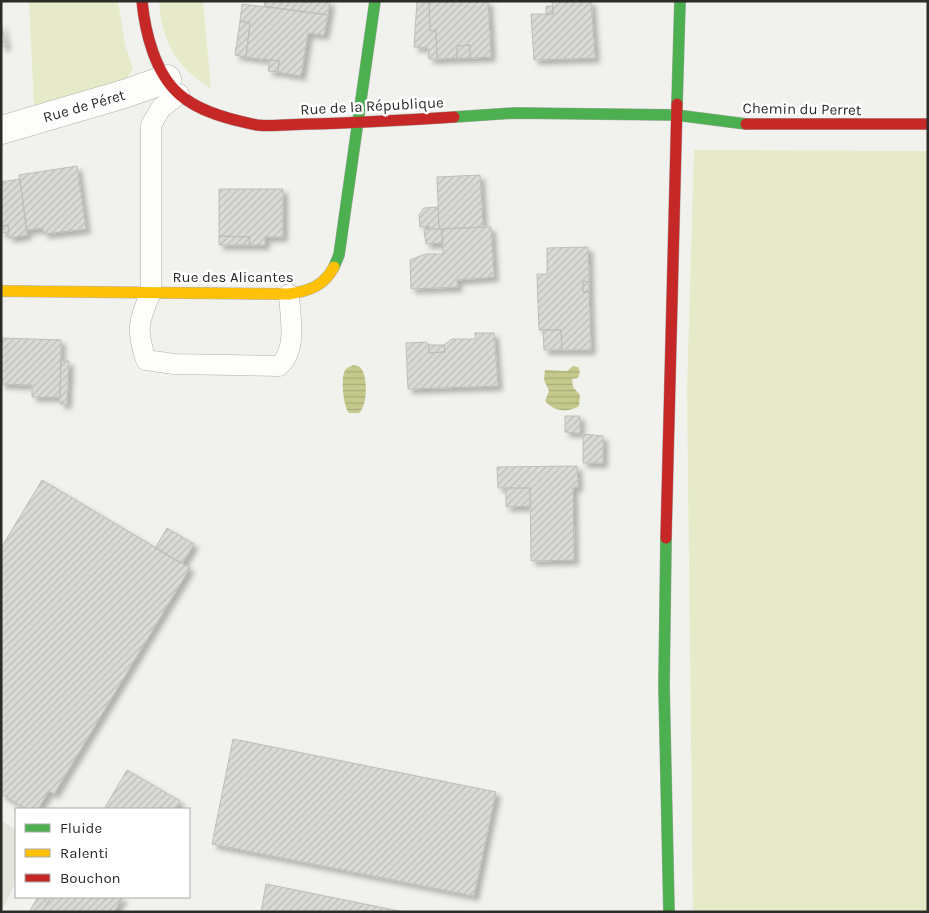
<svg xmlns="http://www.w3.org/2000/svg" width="929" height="913" font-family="Karla,sans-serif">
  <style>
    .built { fill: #e4e5dc }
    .green { fill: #e7eac9 }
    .water { fill: url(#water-rules) }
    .building { fill: url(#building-hatch); stroke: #bdbeba; filter: url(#shadow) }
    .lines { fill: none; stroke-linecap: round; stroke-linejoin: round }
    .lane-casing { stroke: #aeafab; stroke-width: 21 }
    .street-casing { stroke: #aeafab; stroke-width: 29 }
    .fast-casing { stroke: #aeafab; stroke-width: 12 }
    .slow-casing { stroke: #aeafab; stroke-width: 12 }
    .jam-casing { stroke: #aeafab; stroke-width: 12 }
    .lane { stroke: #fdfdfc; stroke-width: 20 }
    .street { stroke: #fdfdfc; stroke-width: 28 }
    .fast { stroke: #4caf50; stroke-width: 11 }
    .slow { stroke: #ffc107; stroke-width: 11 }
    .jam { stroke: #c62828; stroke-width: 11 }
    .labels { text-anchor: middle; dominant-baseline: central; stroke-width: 5; stroke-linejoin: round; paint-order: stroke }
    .street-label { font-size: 15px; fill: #2b2b28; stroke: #fff }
  </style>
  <defs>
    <pattern id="water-rules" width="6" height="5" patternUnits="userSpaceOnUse" patternTransform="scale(1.25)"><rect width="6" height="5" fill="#c5c98c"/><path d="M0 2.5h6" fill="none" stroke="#a9ad79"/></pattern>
    <pattern id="building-hatch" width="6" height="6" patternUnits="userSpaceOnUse" patternTransform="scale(1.25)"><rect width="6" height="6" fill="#dadad6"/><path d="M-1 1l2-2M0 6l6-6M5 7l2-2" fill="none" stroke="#bbbbb8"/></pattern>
    <filter id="shadow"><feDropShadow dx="4.5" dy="4.5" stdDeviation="2.5" flood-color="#0004"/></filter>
  </defs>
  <rect width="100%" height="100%" fill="#f1f2ed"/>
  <path class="built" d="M 1,820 L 16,830 L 16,882 L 1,912 Z"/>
  <path class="green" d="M 29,1 L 118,1 L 125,45 L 133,68 L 124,84 L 34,107 Z
    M 159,1 L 203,1 L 211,88 C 176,67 162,43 159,1 Z
    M 694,150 L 928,151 L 928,912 L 693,912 L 687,390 Z"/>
  <path class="water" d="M 354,365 L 360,367 C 368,375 368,405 359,413 L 349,413 C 343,407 340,375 346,369 C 348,367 351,366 354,365 Z
    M 573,366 L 578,367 L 580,372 L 578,378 L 572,379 L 573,387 L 580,395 L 579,406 C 567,413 555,412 545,401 L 549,391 L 544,380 L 545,370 L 567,371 Z"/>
  <path class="building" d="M 265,1 L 330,1 L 328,15 L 264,6 Z
    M 417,1 L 429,1 L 430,31 L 436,30 L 437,59 L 429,59 L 428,48 L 414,47 Z
    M 429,1 L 488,1 L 491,57 L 470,58 L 470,45 L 457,46 L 457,58 L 437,59 L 436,30 L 430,31 Z
    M 552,1 L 591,1 L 595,58 L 534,60 L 531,14 L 553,14 Z
    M 242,4 L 328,15 L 324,35 L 308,33 L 301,76 L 278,72 L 279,61 L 246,57 L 250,23 L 240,21 Z
    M 546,6 L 553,6 L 553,14 L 546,14 Z
    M 240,21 L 250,23 L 246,57 L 235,55 Z
    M 1,22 L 6,46 L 1,46 Z
    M 470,45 L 470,58 L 457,58 L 457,46 Z
    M 270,60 L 279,61 L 278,72 L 268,71 Z
    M 77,166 L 86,229 L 44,234 L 43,228 L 27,230 L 19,175 Z
    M 480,175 L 483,227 L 439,229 L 437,177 Z
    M 20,179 L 27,235 L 9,238 L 8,225 L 1,226 L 1,182 Z
    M 219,189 L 283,189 L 283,237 L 265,237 L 265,245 L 249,245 L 250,237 L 219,236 Z
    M 438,207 L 439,229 L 430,229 L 430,226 L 420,227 L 419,215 L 424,208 Z
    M 8,225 L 9,232 L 1,233 L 1,226 Z
    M 491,227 L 494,277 L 457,280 L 458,287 L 411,289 L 410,260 L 425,254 L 443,254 L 442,229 Z
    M 430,229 L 442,229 L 443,243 L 426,244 L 424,230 Z
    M 219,236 L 250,237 L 249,245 L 219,245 Z
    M 588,247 L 589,282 L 583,281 L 583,292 L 589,292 L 591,350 L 562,350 L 561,330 L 539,330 L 537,274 L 547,274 L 547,248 Z
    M 583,281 L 589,282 L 589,292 L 583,292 Z
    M 543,330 L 561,330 L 562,350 L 544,350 Z
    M 475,333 L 494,333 L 498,386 L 408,389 L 406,343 L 426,342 L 429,345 L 429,353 L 445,352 L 444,345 L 452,339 L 475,339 Z
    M 1,338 L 61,340 L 60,397 L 32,397 L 32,385 L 1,384 Z
    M 429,345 L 444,345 L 445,352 L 429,353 Z
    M 61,361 L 69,361 L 67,404 L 60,404 Z
    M 565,416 L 580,416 L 580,433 L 565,432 Z
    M 583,434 L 603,436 L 603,463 L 583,463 Z
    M 577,466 L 578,487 L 573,488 L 574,560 L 531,561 L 530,488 L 498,488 L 497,467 Z
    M 42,480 L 190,568 L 54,794 L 49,791 L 38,809 L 27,809 L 1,794 L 1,548 Z
    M 506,488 L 530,488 L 530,506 L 506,507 Z
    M 167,528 L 194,544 L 182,564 L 155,548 Z
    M 233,739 L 496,792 L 474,896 L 212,844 Z
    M 127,770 L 180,801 L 175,809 L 104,809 Z
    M 266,884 L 404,912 L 261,912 Z
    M 38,897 L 51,897 L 42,912 L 29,912 Z
    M 51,897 L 123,897 L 114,912 L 42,912 Z"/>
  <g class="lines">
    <defs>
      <path id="lane" d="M 179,94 L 161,108 L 151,125 L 151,292 C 138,322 136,330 146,360 L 174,364 L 279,366 C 298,349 290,318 289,294"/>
      <path id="street" d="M 1,130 L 124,94 L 167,79"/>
      <path id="fast" d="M 677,104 L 680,1
        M 454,117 L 515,113 L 676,115 L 746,124
        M 334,267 L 339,255 L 375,1
        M 666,538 L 664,686 L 669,912"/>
      <path id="slow" d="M 1,291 L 289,294 C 309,291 324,286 334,267"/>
      <path id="jam" d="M 142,1 C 145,32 155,73 179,94 C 199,112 231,120 257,125 C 273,127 293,124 310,124 C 358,123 406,120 454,117
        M 746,124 L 928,124
        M 666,538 L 677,104"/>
    </defs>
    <use href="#lane" class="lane-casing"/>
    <use href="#street" class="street-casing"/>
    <use href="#fast" class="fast-casing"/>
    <use href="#slow" class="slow-casing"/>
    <use href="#jam" class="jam-casing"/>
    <use href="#lane" class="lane"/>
    <use href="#street" class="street"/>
    <use href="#fast" class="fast"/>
    <use href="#slow" class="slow"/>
    <use href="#jam" class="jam"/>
  </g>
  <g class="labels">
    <g class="street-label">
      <text transform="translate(84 106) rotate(-16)">Rue de Péret</text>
      <text transform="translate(372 106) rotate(-3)">Rue de la République</text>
      <text transform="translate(802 109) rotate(1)">Chemin du Perret</text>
      <text x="233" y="277">Rue des Alicantes</text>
    </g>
  </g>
  <rect width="929" height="913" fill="none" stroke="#2b2b28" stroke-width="5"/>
  <rect x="15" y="808" width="175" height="90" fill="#ffffff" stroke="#aaaaa9"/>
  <rect x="25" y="824" width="25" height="8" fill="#4caf50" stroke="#aaaaa9"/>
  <text x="60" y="833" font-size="15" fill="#2b2b28">Fluide</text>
  <rect x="25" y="849" width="25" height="8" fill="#ffc107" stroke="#aaaaa9"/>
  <text x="60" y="858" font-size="15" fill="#2b2b28">Ralenti</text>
  <rect x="25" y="874" width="25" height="8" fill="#c62828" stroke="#aaaaa9"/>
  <text x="60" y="883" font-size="15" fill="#2b2b28">Bouchon</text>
</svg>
